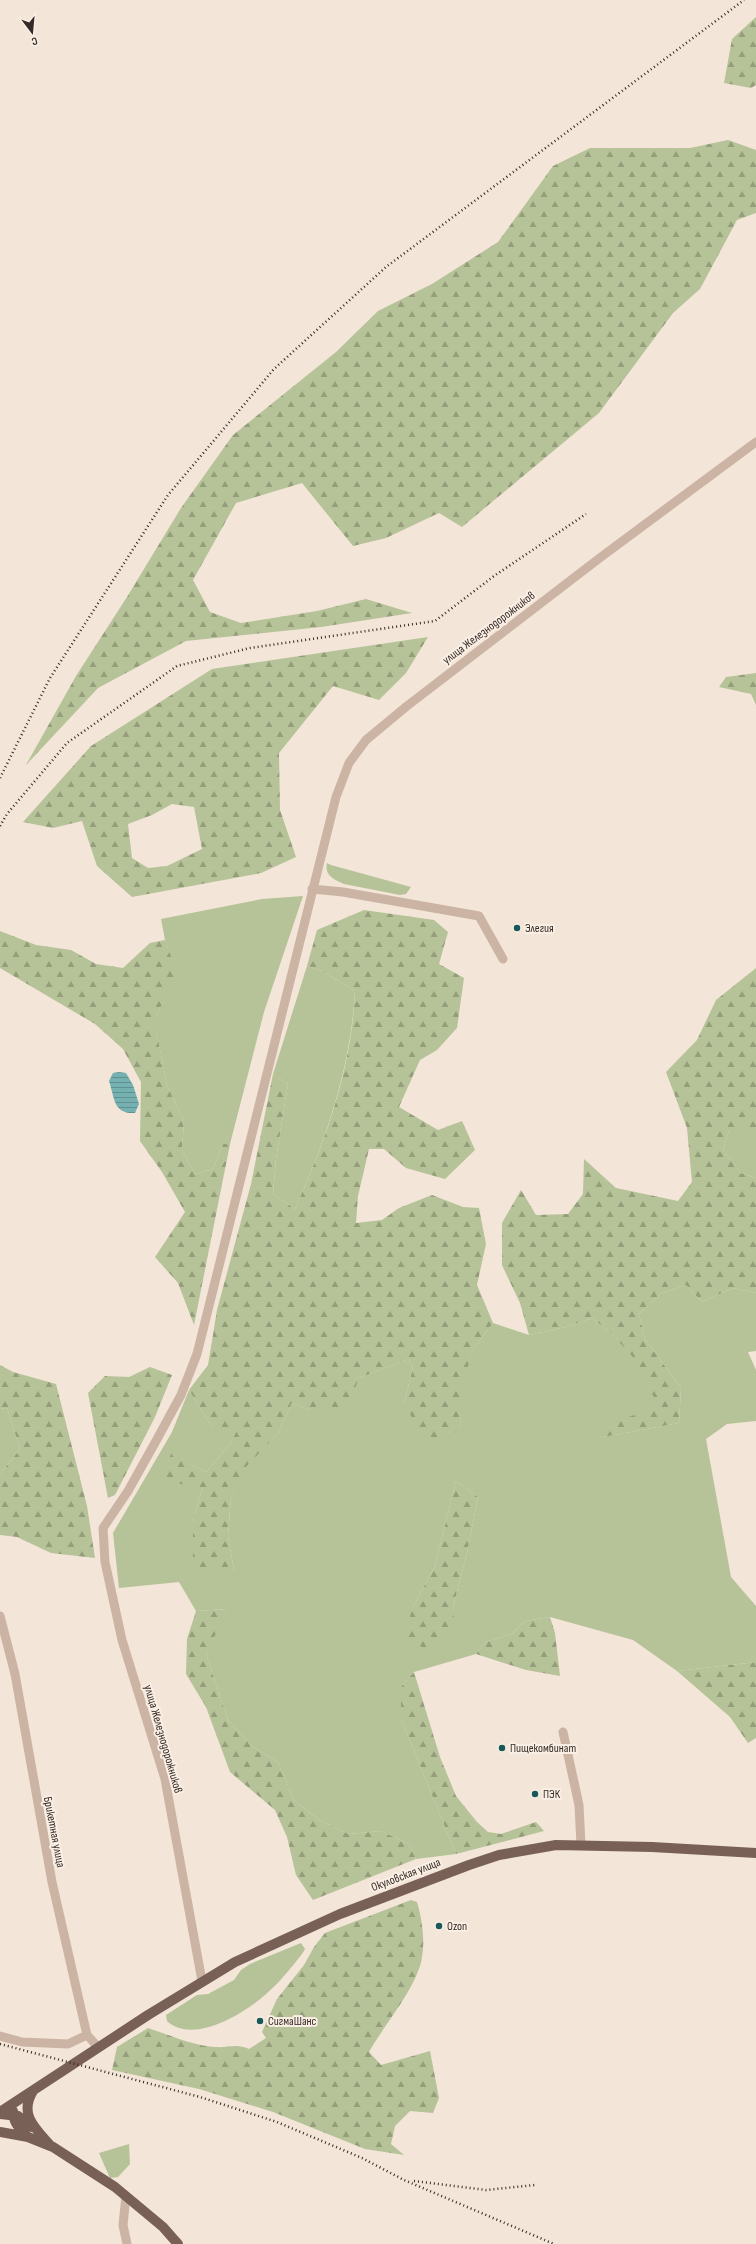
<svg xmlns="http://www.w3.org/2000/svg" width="756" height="2244" font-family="'Sofia Sans Condensed',sans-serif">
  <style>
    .green { fill: #b6c297; fill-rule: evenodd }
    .forest { fill: url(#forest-firs); fill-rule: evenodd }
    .water { fill: url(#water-rules) }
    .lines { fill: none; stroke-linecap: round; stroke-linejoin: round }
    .minor { stroke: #cbb4a3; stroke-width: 9 }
    .major { stroke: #796056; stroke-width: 10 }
    .rail { stroke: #362a26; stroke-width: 2.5; stroke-dasharray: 1 3; stroke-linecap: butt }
    .poi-dot { fill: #195859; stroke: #faefe4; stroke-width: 1.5 }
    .labels { text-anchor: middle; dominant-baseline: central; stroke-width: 4; stroke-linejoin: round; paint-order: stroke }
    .street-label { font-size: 12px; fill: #362a26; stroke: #faefe4 }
    .poi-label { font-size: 12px; fill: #362a26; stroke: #faefe4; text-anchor: start }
  </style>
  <defs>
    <pattern id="forest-firs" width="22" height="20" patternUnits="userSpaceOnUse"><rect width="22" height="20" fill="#b6c297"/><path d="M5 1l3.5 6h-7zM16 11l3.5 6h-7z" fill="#959e7b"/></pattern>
    <pattern id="water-rules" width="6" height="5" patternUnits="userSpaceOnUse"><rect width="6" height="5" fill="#75b1b1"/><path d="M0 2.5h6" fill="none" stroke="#619090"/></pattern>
  </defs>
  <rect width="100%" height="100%" fill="#f3e5d8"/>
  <path class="green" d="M 327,863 L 331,865 L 411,887 L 406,894 L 400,895 L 344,884 C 334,880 324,875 327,863 Z
    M 303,896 L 264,1012 L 230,1144 L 223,1144 L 213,1169 L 195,1174 L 182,1150 L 184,1121 L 167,1085 L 156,1030 L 156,1017 L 176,973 L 165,940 L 161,919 L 262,899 Z
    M 307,966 L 322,971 L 355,991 C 351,1067 326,1140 295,1209 L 273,1194 L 276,1159 L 288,1084 L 273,1074 Z
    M 729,1130 L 756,1130 L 756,1178 L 741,1173 L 723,1150 Z
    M 686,1285 L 702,1302 L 733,1288 L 756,1293 L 756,1351 L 748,1352 L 756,1370 L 756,1421 L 727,1424 L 706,1439 L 731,1577 L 756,1606 L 756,1662 L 677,1671 L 633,1640 L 550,1617 L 525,1621 L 512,1634 L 485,1642 L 476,1654 L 414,1672 L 401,1687 L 401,1719 L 456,1854 L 416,1859 L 409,1844 L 381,1831 L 349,1834 L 319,1820 L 294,1800 L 278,1762 L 253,1747 L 228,1720 L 206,1654 L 227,1609 L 196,1611 L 179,1582 L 119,1588 L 113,1533 L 172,1432 L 189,1390 L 212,1427 L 240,1427 L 230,1444 L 206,1472 L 193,1466 L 173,1451 L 202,1489 L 193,1522 L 234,1571 L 228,1536 L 231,1497 L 244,1468 L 278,1433 L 292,1403 L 310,1410 L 359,1378 L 409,1359 L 413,1368 L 404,1403 L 461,1430 L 459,1391 L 474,1348 L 493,1323 L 529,1335 L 566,1327 L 592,1318 L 612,1334 L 633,1356 L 660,1407 L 634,1416 L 598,1438 L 679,1423 L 681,1388 L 645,1339 L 639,1314 L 660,1294 ZM 456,1481 L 478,1497 L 467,1553 L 453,1607 L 413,1607 L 435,1566 Z
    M 7,1408 L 20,1449 L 0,1474 L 0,1409 Z
    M 301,1943 L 305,1949 L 302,1954 C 291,1968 279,1983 265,1995 C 243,2014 193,2045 167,2021 L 166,2015 L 197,1995 L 208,1994 L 234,1980 L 241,1970 L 250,1964 Z
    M 129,2144 L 130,2164 L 118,2177 L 110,2178 L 99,2153 Z"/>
  <path class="forest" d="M 756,17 L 756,85 L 751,88 L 724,83 L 732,39 Z
    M 728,140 L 756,150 L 756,213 L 737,220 L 700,289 L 673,313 L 599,413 L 462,527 L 439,513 L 386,538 L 353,546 L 302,483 L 236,503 L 193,580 L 210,612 L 241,623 L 317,611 L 366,599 L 412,613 L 321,627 L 186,641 L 98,688 L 26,765 L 76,676 L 127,597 L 181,508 L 233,435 L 336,352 L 378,311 L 432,284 L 498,242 L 553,166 L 590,148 L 690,148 Z
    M 428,637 L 406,673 L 379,700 L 333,686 L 279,753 L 280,810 L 296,857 L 261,873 L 132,897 L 97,866 L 82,821 L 53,828 L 23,822 L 91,746 L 212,669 ZM 172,804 L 194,807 L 202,849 L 167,866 L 148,868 L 132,858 L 128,824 L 152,815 Z
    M 756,673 L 756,705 L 751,694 L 719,687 L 726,677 Z
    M 364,910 L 434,920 L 448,932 L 439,964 L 464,978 L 457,1028 L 437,1050 L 420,1060 L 399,1107 L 438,1130 L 462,1121 L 475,1150 L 445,1179 L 406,1168 L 384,1149 L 369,1149 L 358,1196 L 356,1223 L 382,1220 L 399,1208 L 432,1195 L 463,1207 L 479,1208 L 486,1244 L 477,1285 L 493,1323 L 474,1348 L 460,1391 L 461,1430 L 427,1445 L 404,1403 L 413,1368 L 409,1359 L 359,1378 L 348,1406 L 310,1410 L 292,1403 L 278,1433 L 245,1468 L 231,1497 L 228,1536 L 234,1571 L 193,1567 L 193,1522 L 202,1489 L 160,1479 L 173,1450 L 193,1466 L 206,1472 L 230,1444 L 239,1427 L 212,1427 L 189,1390 L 208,1365 L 217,1310 L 251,1184 L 273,1074 L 288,1084 L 276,1159 L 273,1194 L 295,1209 C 326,1140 352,1067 355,991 L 322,971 L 307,966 L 317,930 Z
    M 0,931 L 36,945 L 71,950 L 96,964 L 123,968 L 150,943 L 165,940 L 177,973 L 156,1017 L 156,1029 L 167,1085 L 184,1121 L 182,1150 L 195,1174 L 213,1169 L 223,1144 L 230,1144 L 194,1325 L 178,1283 L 155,1257 L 185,1212 L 162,1172 L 140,1141 L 141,1082 L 123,1049 L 95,1024 L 0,968 Z
    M 756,968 L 756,1130 L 729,1130 L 723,1150 L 741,1173 L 756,1178 L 756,1293 L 733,1288 L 702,1302 L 686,1285 L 660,1294 L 639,1314 L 645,1339 L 681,1388 L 679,1423 L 598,1438 L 604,1425 L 659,1407 L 632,1356 L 612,1334 L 592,1318 L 566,1327 L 529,1335 L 520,1303 L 502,1265 L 502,1223 L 521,1190 L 536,1215 L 568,1214 L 583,1194 L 584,1159 L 616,1188 L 678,1201 L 692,1182 L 687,1128 L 666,1072 L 697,1040 L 716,1000 Z
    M 0,1365 L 13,1372 L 56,1384 L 87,1506 L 95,1558 L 51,1553 L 17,1537 L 0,1535 L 0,1474 L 20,1449 L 7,1408 L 0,1409 Z
    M 150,1367 L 172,1375 L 155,1417 L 115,1495 L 108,1498 L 88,1393 L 105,1376 L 129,1377 Z
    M 456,1481 L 478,1497 L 467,1553 L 453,1607 L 455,1629 L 431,1653 L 404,1636 L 413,1607 L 435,1566 Z
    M 228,1609 L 206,1654 L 228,1720 L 253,1747 L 278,1762 L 294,1800 L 319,1820 L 349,1834 L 381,1831 L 409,1844 L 416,1859 L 313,1900 L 296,1875 L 287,1837 L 275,1810 L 230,1772 L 206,1707 L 186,1674 L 187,1639 L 196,1611 Z
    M 550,1617 L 555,1633 L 560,1676 L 526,1670 L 476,1654 L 485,1642 L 512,1634 L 525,1621 Z
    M 756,1662 L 756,1738 L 748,1743 L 730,1717 L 677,1671 Z
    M 414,1672 L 440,1757 L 456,1796 L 477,1822 L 488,1832 L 501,1834 L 536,1822 L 544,1831 L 456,1854 L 401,1719 L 401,1687 Z
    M 411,1900 L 417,1902 C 422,1918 425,1940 422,1957 C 418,1986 384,2025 369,2052 L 381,2065 L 430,2051 L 439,2098 L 433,2113 L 410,2111 L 395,2126 L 391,2144 L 404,2155 L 365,2149 L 273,2112 L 199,2089 L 112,2070 L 117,2047 L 148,2028 C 170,2035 193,2046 216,2047 C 230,2048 236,2043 249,2049 L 266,2038 L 262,2032 L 277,1999 L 304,1965 L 314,1947 L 325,1933 Z"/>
  <path class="water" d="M 119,1072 L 126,1073 L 133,1085 L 139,1104 L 135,1113 C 113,1114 115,1099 109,1081 L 113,1073 Z"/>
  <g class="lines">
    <path class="minor" d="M 312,889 L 343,892 L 479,916 L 503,959
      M 0,1616 L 15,1674 L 52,1882 L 87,2035 L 98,2047
      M 563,1732 L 579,1805 L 581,1845
      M 202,1981 L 165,1779 L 122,1640 L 105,1562 L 103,1528 L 128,1491 L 156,1441 L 181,1395 L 197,1354 L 336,797 L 349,763 L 366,740 L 407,706 L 601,557 L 756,442
      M 0,2036 L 22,2042 L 68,2044 L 87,2035
      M 126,2196 L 123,2225 L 127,2244"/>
    <path class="major" d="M 33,2091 C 19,2114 34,2127 50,2145
      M 13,2111 C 13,2123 20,2129 28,2137
      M 0,2112 L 148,2015 L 235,1962 L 340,1914 L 469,1865 L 499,1855 L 556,1845 L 652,1847 L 756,1853
      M 0,2114 L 18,2116 L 32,2127
      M 0,2132 L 28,2137 L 53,2147 L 115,2187 L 163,2227 L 178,2244"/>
    <path class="rail" d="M 0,778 L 50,678 L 168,495 L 274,369 L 386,267 L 744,0
      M 0,826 L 7,814 L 67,743 L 177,666 L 250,648 L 435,621 L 494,576 L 586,514
      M 0,2044 L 200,2097 L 277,2122 L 362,2158 L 404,2180 L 554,2244
      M 414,2181 L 486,2190 L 535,2185"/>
  </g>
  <g class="poi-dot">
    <circle cx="517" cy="928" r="4"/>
    <circle cx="502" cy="1748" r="4"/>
    <circle cx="535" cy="1794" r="4"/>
    <circle cx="439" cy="1926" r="4"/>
    <circle cx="260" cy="2021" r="4"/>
  </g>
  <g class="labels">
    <g class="street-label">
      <text transform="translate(489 628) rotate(-37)">улица Железнодорожников</text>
      <text transform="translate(163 1739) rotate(74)">улица Железнодорожников</text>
      <text transform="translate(54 1832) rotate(79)">Брикетная улица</text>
      <text transform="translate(406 1875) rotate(-21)">Окуловская улица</text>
    </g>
    <g class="poi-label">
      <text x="525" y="928">Элегия</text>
      <text x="510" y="1748">Пищекомбинат</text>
      <text x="543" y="1794">ПЭК</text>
      <text x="447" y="1926">Ozon</text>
      <text x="268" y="2021">СигмаШанс</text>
    </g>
  </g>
  <g transform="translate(32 32) rotate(164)" stroke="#faefe4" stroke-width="3" paint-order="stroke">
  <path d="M0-3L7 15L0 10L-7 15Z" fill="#362a26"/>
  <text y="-6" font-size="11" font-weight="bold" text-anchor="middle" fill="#362a26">С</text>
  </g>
</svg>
